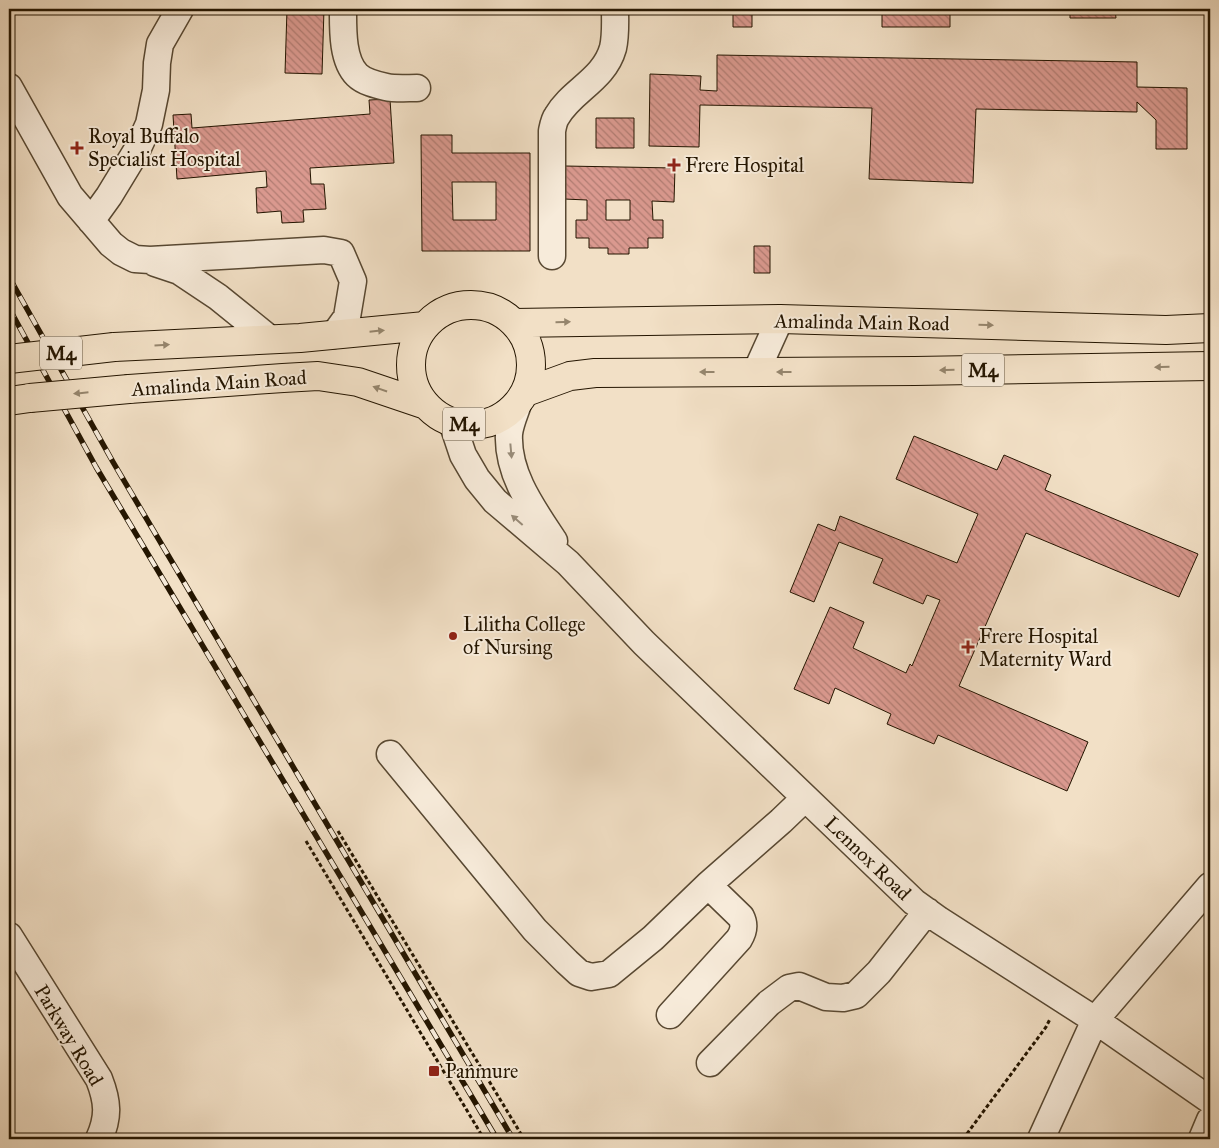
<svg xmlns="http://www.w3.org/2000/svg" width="1219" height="1148" font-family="'IM FELL Great Primer',serif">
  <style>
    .building { fill: url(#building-back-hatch); stroke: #241500; fill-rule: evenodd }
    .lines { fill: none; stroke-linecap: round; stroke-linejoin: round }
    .minor-casing { stroke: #584832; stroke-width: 29 }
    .major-casing { stroke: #241500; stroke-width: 30 }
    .path { stroke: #241500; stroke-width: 3; stroke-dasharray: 4 2.5; stroke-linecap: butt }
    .minor { stroke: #f7ebda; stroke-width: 26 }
    .major { stroke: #f2e0c6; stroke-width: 28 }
    .rail-casing { stroke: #241500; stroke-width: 5.5 }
    .rail { stroke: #f7ebda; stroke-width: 4; stroke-dasharray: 11; stroke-linecap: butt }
    .major-bridge-casing { stroke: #241500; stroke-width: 30; stroke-linecap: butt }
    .major-bridge { stroke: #f2e0c6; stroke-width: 28 }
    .oneway { fill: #95856d }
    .oneway2 { fill: #988b78 }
    .poi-dot { fill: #8f2418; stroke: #f7ebda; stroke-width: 2 }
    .labels { text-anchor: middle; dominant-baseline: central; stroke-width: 4; stroke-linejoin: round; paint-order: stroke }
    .shield { fill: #f7ebda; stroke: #635541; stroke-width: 1 }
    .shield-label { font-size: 19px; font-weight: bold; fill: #241500 }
    .poi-label { font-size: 20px; fill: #241500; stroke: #f7ebda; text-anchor: start }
    .street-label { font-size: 20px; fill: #241500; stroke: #f7ebda }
  </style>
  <defs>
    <pattern id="building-back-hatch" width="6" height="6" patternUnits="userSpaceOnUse" patternTransform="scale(1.25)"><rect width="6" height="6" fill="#da998f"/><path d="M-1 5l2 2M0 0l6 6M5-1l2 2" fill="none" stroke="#b17c72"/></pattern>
  </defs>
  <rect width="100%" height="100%" fill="#f2e0c6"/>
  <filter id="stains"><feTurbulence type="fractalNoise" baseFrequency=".004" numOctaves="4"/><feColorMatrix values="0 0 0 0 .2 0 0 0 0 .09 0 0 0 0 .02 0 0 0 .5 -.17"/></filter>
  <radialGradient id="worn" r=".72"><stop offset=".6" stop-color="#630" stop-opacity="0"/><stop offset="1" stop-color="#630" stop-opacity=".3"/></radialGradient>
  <path class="building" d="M 287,9 L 324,9 L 322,74 L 285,73 Z
    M 713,9 L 805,9 L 805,12 L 752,11 L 752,27 L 733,27 L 733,10 Z
    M 882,9 L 950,9 L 950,27 L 882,27 Z
    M 1070,9 L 1115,9 L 1116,18 L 1070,18 Z
    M 717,55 L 1137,62 L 1137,87 L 1187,88 L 1187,149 L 1156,149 L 1156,120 L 1137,102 L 1137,112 L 976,109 L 973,183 L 869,179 L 872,108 L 700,105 L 699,147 L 649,146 L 650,74 L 701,76 L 700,90 L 717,91 Z
    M 390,99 L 394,163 L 310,168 L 311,184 L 324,184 L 326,209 L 303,210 L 304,222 L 282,223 L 281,211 L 257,213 L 256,188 L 267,187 L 266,171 L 177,179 L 173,115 L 191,114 L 192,128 L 370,114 L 369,100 Z
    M 596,118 L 634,118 L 634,148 L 596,148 Z
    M 421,135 L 452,135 L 452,153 L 530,153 L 530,251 L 422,251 ZM 452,182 L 496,182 L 496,220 L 453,220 Z
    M 565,166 L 675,168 L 674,202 L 652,201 L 653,220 L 663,220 L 663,238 L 648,238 L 648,248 L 629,248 L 629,254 L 608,254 L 608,248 L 589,248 L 589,238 L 576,238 L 576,220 L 587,220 L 587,200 L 564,199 ZM 606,200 L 630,200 L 630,220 L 606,220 Z
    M 754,246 L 770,246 L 770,273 L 754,273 Z
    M 914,436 L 997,470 L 1004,455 L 1051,475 L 1045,490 L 1198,554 L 1179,597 L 1026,533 L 959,686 L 1088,742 L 1067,791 L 938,735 L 934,744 L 887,724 L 891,714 L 835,688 L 829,704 L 794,689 L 830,607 L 864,622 L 853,648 L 906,673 L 910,664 L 912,666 L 940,600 L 927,595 L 923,604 L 873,583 L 883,559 L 839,542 L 814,602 L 790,592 L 818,524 L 835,531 L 840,516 L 957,563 L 978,514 L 896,479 Z"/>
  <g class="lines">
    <defs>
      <path id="minor" d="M 343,9 C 343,29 342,60 357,75 C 364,82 377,85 386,87 C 395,89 407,88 417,88
        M 9,87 L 70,196 L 111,244 L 121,252 L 135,259 L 150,260 L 324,250 L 341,253 L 353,281 L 347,317 L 334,335
        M 91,221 L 109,196 L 137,150 L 149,124 L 156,90 L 157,63 L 160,44 L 180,9
        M 552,256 L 552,131 C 553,126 554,120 557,116 C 572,90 604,80 613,48 C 616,35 615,21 615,9
        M 155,263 L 179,271 L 218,297 L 270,339
        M 756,372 L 780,319
        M 518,404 C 515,413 510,424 509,434 C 507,474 533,509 554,541
        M 452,422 L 463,455 L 477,479 L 495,501 L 568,563 L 644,643 L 914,902 L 939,920 L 1095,1020 L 1210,1100
        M 390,754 L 535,930 L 567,962 L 579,973 L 591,977 L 609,974 L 653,938 L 708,885 L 781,821 L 805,798
        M 9,936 L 99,1079 C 108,1102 109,1117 99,1139
        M 670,1015 L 739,939 C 744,931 745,925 741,917 L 708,885
        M 710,1063 L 769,1003 L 789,988 L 799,986 L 826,997 L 843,998 L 856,995 L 879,972 L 927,911
        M 1041,1139 L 1095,1020 L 1210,886
        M 1202,1139 L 1210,1120"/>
      <path id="major" d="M411 365a60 60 0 1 1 120 0a60 60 0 1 1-120 0Z
        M 514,323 L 780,319 L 1166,330 L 1210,328
        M 114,347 L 300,338 L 425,326
        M 129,389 L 283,378 L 318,376 L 358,382 L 426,405
        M 526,392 L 570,376 L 595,373 L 915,371 L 1210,366
        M 9,401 L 30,398"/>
    </defs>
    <use href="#minor" class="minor-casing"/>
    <use href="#major" class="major-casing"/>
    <path class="path" d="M 338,831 L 524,1139
      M 306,841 L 484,1139
      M 963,1139 L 1046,1027 L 1050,1019"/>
    <use href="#minor" class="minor"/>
    <use href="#major" class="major"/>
    <defs>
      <path id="rail" d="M 9,277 L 113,462 L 513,1139
        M 9,308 L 96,467 L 497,1139"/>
    </defs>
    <use href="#rail" class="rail-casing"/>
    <use href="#rail" class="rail"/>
    <defs>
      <path id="major-bridge" d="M 9,359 L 114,347
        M 30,398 L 129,389"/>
    </defs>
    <use href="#major-bridge" class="major-bridge-casing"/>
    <use href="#major-bridge" class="major-bridge"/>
  </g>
  <defs><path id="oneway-solid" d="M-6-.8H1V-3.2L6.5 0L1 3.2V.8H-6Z" transform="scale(1.25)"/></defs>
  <g class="oneway">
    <use href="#oneway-solid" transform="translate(563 322) rotate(-1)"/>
    <use href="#oneway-solid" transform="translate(986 325) rotate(2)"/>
    <use href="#oneway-solid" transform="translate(377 331) rotate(-6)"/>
    <use href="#oneway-solid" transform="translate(162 345) rotate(-3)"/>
    <use href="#oneway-solid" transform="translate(1162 367) rotate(179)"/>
    <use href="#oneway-solid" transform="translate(947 370) rotate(179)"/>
    <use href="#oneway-solid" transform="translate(707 372) rotate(180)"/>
    <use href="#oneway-solid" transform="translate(784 372) rotate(180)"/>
    <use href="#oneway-solid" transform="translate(380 389) rotate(-161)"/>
    <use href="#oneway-solid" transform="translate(81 393) rotate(174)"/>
  </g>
  <g class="oneway2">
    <use href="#oneway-solid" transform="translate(511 451) rotate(85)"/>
    <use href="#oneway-solid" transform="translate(517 520) rotate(-139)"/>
  </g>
  <g class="poi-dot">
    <path d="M74.5 140.5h5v5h5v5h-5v5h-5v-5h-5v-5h5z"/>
    <path d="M671.5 157.5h5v5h5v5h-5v5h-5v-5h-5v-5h5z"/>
    <circle cx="453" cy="636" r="5"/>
    <path d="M965.5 639.5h5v5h5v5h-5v5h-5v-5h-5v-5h5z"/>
    <rect x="428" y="1065" width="12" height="12" rx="2.5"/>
  </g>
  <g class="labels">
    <g class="shield">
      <rect x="40" y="336.5" width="42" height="33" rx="4"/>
      <rect x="962" y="353.5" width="42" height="33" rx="4"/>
      <rect x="443" y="407.5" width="42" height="33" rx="4"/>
    </g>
    <g class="shield-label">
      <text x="61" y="353">M4</text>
      <text x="983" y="370">M4</text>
      <text x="464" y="424">M4</text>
    </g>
    <g class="poi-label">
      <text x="88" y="136">Royal Buffalo<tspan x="88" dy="23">Specialist Hospital</tspan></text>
      <text x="685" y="165">Frere Hospital</text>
      <text x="463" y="624">Lilitha College<tspan x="463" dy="23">of Nursing</tspan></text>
      <text x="979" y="636">Frere Hospital<tspan x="979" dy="23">Maternity Ward</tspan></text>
      <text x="445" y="1071">Panmure</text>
    </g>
    <g class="street-label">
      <text transform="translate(862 322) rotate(1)">Amalinda Main Road</text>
      <text transform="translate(219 383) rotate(-4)">Amalinda Main Road</text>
      <text transform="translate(868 858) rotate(44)">Lennox Road</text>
      <text transform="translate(69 1035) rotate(59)">Parkway Road</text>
    </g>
  </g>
  <rect width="1219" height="1148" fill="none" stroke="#f2e0c6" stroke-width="30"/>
  <rect x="10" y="10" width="1199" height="1128" fill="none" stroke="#241500" stroke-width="2.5"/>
  <rect x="15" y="15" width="1189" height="1118" fill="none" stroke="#241500"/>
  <rect width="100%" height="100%" filter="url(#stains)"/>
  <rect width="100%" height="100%" fill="url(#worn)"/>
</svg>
